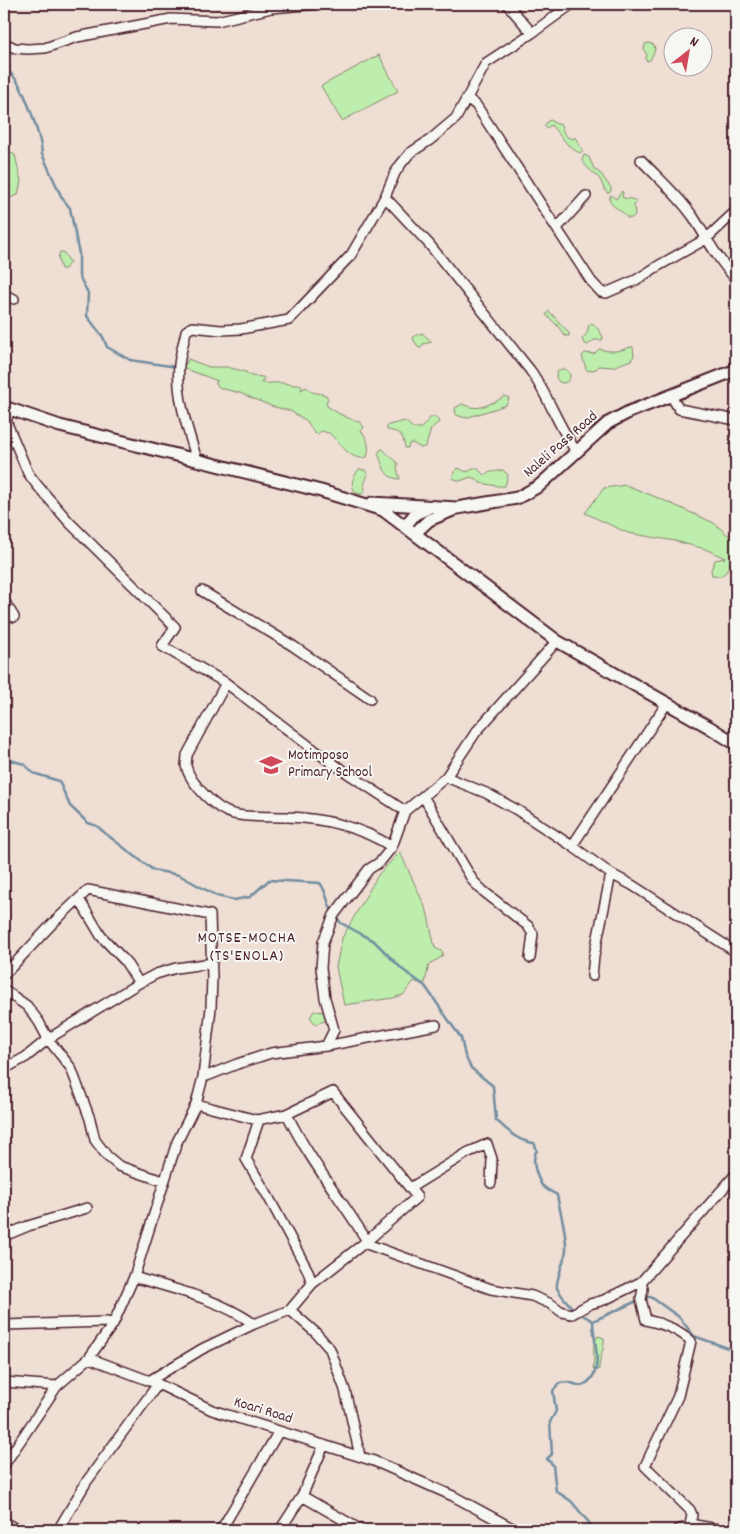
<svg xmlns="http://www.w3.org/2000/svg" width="740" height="1534" font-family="Dekko,sans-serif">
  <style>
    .green { fill: #bdeead; stroke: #84866c }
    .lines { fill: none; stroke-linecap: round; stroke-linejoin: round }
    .stream { stroke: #728d9f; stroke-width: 2.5 }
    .minor-casing { stroke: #4a1f2b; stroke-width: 12 }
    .major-casing { stroke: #4a1f2b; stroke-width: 15 }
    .minor { stroke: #f6f6f2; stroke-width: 9 }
    .major { stroke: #f6f6f2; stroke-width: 11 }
    .labels { text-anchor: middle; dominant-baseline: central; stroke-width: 4; stroke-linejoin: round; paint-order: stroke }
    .street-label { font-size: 15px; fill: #4a1f2b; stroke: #f6f6f2 }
    .poi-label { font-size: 15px; fill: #4a1f2b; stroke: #f6f6f2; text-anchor: start }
    .neighbourhood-label { font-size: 16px; letter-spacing: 1px; fill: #4a1f2b; stroke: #f6f6f2 }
  </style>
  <rect width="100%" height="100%" fill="#eeded4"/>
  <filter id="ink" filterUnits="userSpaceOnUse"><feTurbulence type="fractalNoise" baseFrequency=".02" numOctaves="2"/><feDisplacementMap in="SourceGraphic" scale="10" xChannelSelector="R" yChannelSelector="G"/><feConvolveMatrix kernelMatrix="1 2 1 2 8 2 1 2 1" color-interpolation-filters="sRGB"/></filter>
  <g filter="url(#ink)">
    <path class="green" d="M 649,43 L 654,45 L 655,50 L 650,60 L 647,61 L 645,59 L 647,55 L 644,50 L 645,44 Z
      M 379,55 L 398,91 L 342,121 L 321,86 Z
      M 551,120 L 554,123 L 561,125 C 563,131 565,138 573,139 L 575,137 L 583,151 L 579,153 L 568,145 L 551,125 L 547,128 L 544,126 L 548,121 Z
      M 6,149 L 15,155 L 21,181 L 18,195 L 4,200 L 4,151 Z
      M 584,155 L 589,157 L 594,169 L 601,174 L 611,188 L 611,191 L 609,193 L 607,193 C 603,188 602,182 599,178 C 594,173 585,167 582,160 Z
      M 622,191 L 623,193 L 622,197 C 627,200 634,197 637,203 L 634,205 L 635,215 L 632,218 L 627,218 C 622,208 607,207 610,196 L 611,195 L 616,199 Z
      M 60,252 L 63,252 L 70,262 L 65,269 L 61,269 L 58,258 Z
      M 549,311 L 569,333 L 569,336 L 565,336 L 557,325 L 546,315 Z
      M 592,323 L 599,330 L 603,337 L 602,340 L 594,340 L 588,345 L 584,343 L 582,339 L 587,333 L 589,325 Z
      M 422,333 L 432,342 L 423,344 L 421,348 L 419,348 L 413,339 L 414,336 Z
      M 630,347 L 633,347 L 634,356 L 631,360 L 613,367 L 599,366 L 596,369 L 589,371 L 586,369 L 582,356 L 585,353 L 594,354 L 599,349 C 610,352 619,352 630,347 Z
      M 188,359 L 209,367 L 227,367 L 246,372 L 251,376 L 263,377 L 264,379 L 261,383 C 268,384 275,382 282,383 C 289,383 293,386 300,385 L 302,387 L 301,390 L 306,387 L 312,392 L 326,395 L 328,399 L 326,402 L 327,406 C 333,410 339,414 346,417 C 353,421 359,419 364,427 L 361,431 C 368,438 370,447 367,457 C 351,463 340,442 329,433 L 321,431 L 318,434 L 314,433 L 307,421 L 290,411 L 271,406 L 240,393 L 224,389 L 219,387 L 215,383 L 218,381 L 183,368 L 183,365 L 186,364 Z
      M556 376a7 7 0 1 1 14 0a7 7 0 1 1-14 0Z
      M 504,396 L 509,398 L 506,405 L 466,418 L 456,415 L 455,408 L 462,404 C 476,410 481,408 494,402 C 498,400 500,400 504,396 Z
      M 431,417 L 436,417 L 439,422 L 431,429 L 426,446 L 421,448 L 412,443 L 409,444 L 408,448 L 405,448 C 403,435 401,432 387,430 L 387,426 L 389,425 L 405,421 L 413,428 L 421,428 Z
      M 383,449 C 388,456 394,458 398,464 L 397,468 L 400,479 C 383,478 384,466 378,454 L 380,450 Z
      M 458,468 C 465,471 467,474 473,468 L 477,468 L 484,475 C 489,471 497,472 503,470 L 508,475 L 505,486 C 499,487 487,484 480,483 L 478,480 L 471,477 L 460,481 L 452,478 L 454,472 Z
      M 359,469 L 365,470 L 368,474 L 364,485 L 365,492 L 361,494 L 356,493 C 349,484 353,478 359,469 Z
      M 626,485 L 663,500 L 714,523 L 736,542 L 736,559 C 728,562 729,572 721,576 L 712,575 L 711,570 L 715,560 L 725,558 L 705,549 L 675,541 L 628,533 L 585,513 L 604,488 Z
      M 400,852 L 427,911 L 435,948 L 443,952 L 442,957 L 429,964 L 425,983 L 418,983 L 414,981 L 403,995 L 393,998 L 344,1005 L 336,967 L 342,938 L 378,875 Z
      M 314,1011 L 327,1012 L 325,1021 L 318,1023 L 316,1025 L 310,1017 Z
      M 598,1336 L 604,1338 C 605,1347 599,1359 599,1369 L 595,1371 L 593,1369 C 596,1357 590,1345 598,1336 Z"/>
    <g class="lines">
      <path class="stream" d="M 4,66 C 8,71 14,76 17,81 C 26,95 41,137 42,154 L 62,198 L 70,208 L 79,254 L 79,276 L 88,293 L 87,316 L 103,337 L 107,347 L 130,360 L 177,367
        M 4,756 L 10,760 L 24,764 L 33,773 L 59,781 L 70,806 L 88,823 L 97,826 L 106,834 L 153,870 L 179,875 L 217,896 L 234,900 L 250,897 L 269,880 L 320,883 C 327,892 327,903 333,913
        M 336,917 L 341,923 L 374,941 L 403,970 L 425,986 L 461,1038 L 465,1056 L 471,1068 L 493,1086 L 496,1120 C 507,1130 518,1142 534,1143 L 537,1150 C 531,1159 536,1174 541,1184 C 544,1189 552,1192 557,1195 C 560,1213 567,1232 566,1250 C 565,1260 555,1281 557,1288 C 561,1296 569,1304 574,1310
        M 644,1297 L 651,1297 L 679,1317 L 694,1336 L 736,1351
        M 579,1313 L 593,1321 C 593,1342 607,1376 581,1386 L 568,1382 L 559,1383 L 553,1391 L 556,1411 L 550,1422 L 552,1454 L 547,1459 L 553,1465 L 556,1491 L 571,1501 L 591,1525 L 591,1530
        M 593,1321 L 639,1300"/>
      <defs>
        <path id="minor" d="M 507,4 L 532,33
          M 4,43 L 15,48 L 28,49 L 45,48 L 77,37 L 171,19 L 217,21 L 271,8 L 317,4
          M 467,98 L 476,105 L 591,281 L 601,292 L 606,293 L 636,280 L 658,266 L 706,239 L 736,211
          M 641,160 C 659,179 679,196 694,218 C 707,239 719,261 736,279
          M 385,197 L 429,244 L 530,370 C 548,395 558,426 576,451
          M 557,228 L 586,196
          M 4,295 L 14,299
          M 671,396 L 679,409 L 736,420
          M 10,409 L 6,421 L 28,473 L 37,485 L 69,522 L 175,627 L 162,646 L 226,683 L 329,761 L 405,811
          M 197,460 C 188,430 176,397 179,365 C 180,354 184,342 186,331 L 192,327 L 221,330 L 241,329 L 289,320 L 351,255 L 385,197 L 395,173 L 401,164 L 410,153 L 430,140 L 456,118 L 486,63 L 532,33 L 572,4
          M 202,591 L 293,646 L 370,699
          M 4,601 L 14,617
          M 226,683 L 187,755 C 187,758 186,763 186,766 C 190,783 216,810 233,814 C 248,818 270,816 287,817 C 322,818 362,827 392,847
          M 730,740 L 736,731
          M 446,777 L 486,793 L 517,810 L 572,846 L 611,874 L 632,885 L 736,952
          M 423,796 L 473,881 L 483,891 L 528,926 L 533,934 L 530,958
          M 572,846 L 667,703
          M 79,899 L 101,936 L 125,961 L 139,983
          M 4,975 L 53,923 L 88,890 L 210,915 L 212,977 L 211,1008 L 203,1077 L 196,1104 L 177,1142 L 134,1277 L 113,1324 L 89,1358
          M 592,976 L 594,956 L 611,874
          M 4,990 L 27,1006 L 39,1022 L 48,1039 L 71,1068 L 90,1119 L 95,1140 L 107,1156 L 119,1166 L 163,1181
          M 326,1046 L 334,1030 L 325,998 L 321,968 L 323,942 L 334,915 L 369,869 L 380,862 L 392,847 L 405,811 L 446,777 L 476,732 L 557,641
          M 4,1069 L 26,1057 L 48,1039 L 139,983 L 156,974 L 176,968 L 212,963
          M 203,1077 L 207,1076 L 237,1064 L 271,1053 L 326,1046 L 436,1025
          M 287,1114 C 309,1160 341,1198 367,1241
          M 257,1120 L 258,1123 L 246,1159 L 269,1198 L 308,1271 L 312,1284
          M 410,1188 L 467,1153 L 487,1144 L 492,1159 L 491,1183
          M 4,1236 L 28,1226 L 87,1208
          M 364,1243 L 491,1289 L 532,1296 L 551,1304 L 562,1312 L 572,1314 L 590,1304 L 604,1300 L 641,1282 L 736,1174
          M 134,1277 C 174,1289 219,1299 254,1324
          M 641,1282 L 643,1289 L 641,1299 L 646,1320 C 661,1323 680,1330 691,1341 L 678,1396 L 645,1466 L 690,1510 L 692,1515 L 690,1525
          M 290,1310 L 316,1333 L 330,1349 L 345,1390 L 360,1456
          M 4,1325 L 107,1322 L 113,1324
          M 149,1381 L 202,1349 L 254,1324 L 290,1310 L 312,1284 L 367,1241 L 417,1197 L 333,1092 L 287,1114 L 257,1120 L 196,1104
          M 4,1382 L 57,1386 L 89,1358 L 158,1384 L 212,1410 L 374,1461 L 453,1496 L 516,1530
          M 4,1465 L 57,1386
          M 302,1496 L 361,1530
          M 4,1522 L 18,1530
          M 58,1530 L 87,1481 L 158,1384
          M 221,1530 L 279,1431
          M 280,1530 L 302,1496 L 324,1445
          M 677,1530 L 695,1525 L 723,1530"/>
        <path id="major" d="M 4,407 L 60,426 L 321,491 L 383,510 L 557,641 L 709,727 L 736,744
          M 372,503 L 457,508 L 517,498 L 539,486 L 608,423 L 629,412 L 736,370
          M 405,526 L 415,514 L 428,508
          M 415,533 L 429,520 L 453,510"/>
      </defs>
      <use href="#minor" class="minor-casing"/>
      <use href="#major" class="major-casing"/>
      <use href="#minor" class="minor"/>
      <use href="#major" class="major"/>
    </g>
  </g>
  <defs>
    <symbol id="school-bare" viewBox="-9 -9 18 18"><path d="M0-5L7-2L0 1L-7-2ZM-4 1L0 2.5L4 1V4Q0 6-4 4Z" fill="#d1495b" stroke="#f6f6f2" stroke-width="2.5" paint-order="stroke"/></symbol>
  </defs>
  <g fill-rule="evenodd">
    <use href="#school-bare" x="255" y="749" width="32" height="32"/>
  </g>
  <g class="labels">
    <g class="street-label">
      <text transform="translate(561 445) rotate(-41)">Naleli Pass Road</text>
      <text transform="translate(263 1411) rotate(17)">Koari Road</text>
    </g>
    <g class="poi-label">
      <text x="288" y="756">Motimposo<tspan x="288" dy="17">Primary School</tspan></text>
    </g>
    <g class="neighbourhood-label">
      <text x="247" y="938">MOTSE-MOCHA<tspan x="247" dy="18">(TS'ENOLA)</tspan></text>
    </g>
  </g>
  <rect width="740" height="1534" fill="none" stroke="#f6f6f2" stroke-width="20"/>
  <rect x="10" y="10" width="720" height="1514" fill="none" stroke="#4a1f2b" stroke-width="2" filter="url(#ink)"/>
  <g transform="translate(688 52) rotate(31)"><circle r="24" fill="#f6f6f2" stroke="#b1a0a2"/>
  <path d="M0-4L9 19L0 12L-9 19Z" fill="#d1495b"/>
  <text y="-8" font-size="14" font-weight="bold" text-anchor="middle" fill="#4a1f2b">N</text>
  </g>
</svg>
